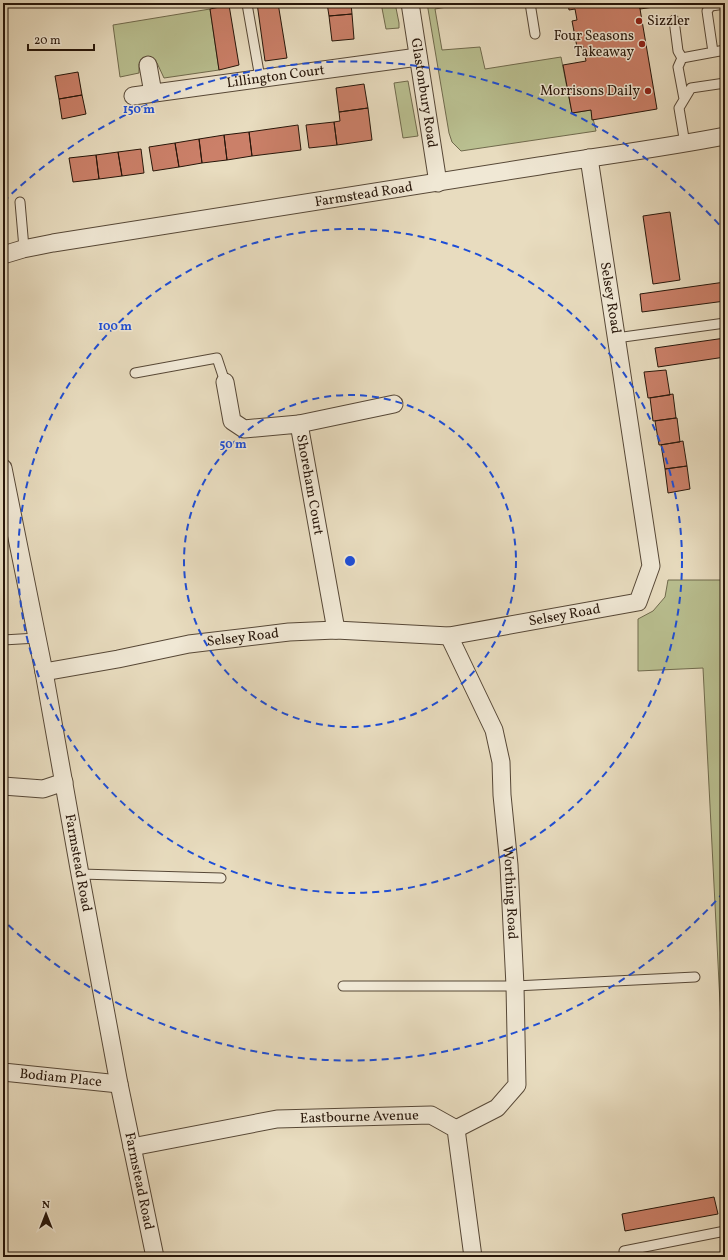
<svg xmlns="http://www.w3.org/2000/svg" width="728" height="1260" font-family="Vollkorn,serif">
  <style>
    .green { fill: #b9bf90; stroke: #706a4d }
    .building { fill: #cb8069; stroke: #27160a }
    .lines { fill: none; stroke-linecap: round; stroke-linejoin: round }
    .service-casing { stroke: #574837; stroke-width: 11 }
    .minor-casing { stroke: #574837; stroke-width: 19 }
    .service { stroke: #f0e8d5; stroke-width: 9 }
    .minor { stroke: #f0e8d5; stroke-width: 17 }
    .ring { fill: none; stroke: #1d4ed8; stroke-width: 2; stroke-dasharray: 7 5 }
    .poi-dot { fill: #8f2418; stroke: #f0e8d5; stroke-width: 1.5 }
    .labels { text-anchor: middle; dominant-baseline: central; stroke-width: 3; stroke-linejoin: round; paint-order: stroke }
    .poi-label { font-size: 14px; fill: #27160a; stroke: #f0e8d5; text-anchor: end }
    .street-label { font-size: 14px; fill: #27160a; stroke: #f0e8d5 }
    .centre { fill: #1d4ed8; stroke: #f0e8d5; stroke-width: 2 }
    .ring-label { font-size: 12px; text-anchor: middle; font-weight: bold; fill: #1d4ed8; stroke: #f0e8d5; stroke-width: 3; stroke-linejoin: round; paint-order: stroke }
  </style>
  <rect width="100%" height="100%" fill="#e8dcbf"/>
  <filter id="stains"><feTurbulence type="fractalNoise" baseFrequency=".005" numOctaves="4"/><feColorMatrix values="0 0 0 0 .2 0 0 0 0 .09 0 0 0 0 .02 0 0 0 .5 -.17"/></filter>
  <radialGradient id="worn" r=".72"><stop offset=".6" stop-color="#630" stop-opacity="0"/><stop offset="1" stop-color="#630" stop-opacity=".3"/></radialGradient>
  <path class="green" d="M 381,3 L 395,3 L 399,23 L 399,28 L 386,29 Z
    M 427,3 L 471,3 L 435,9 L 442,50 L 480,47 L 485,69 L 561,57 L 572,113 L 591,110 L 596,131 L 461,151 L 452,142 L 449,133 Z
    M 210,9 L 219,70 L 164,78 L 157,63 L 139,64 L 139,73 L 120,77 L 113,25 Z
    M 408,81 L 418,136 L 403,138 L 394,83 Z
    M 668,580 L 725,580 L 725,1101 L 703,668 L 638,671 L 638,619 L 653,611 L 665,597 Z"/>
  <path class="building" d="M 257,3 L 278,3 L 287,58 L 265,61 Z
    M 327,3 L 351,3 L 352,14 L 329,16 Z
    M 568,3 L 639,3 L 657,109 L 592,120 L 591,110 L 572,113 L 563,65 L 586,61 L 583,46 L 577,47 L 572,21 L 577,20 L 575,9 L 569,10 Z
    M 639,3 L 661,3 L 661,6 L 640,9 Z
    M 661,3 L 677,3 L 661,6 Z
    M 229,5 L 239,65 L 219,70 L 210,9 Z
    M 352,14 L 354,39 L 332,41 L 329,16 Z
    M 78,72 L 82,95 L 59,99 L 55,76 Z
    M 364,84 L 368,108 L 339,112 L 336,88 Z
    M 82,95 L 86,114 L 62,119 L 59,99 Z
    M 368,108 L 372,140 L 337,145 L 334,122 L 340,121 L 339,112 Z
    M 334,122 L 337,145 L 309,148 L 306,125 Z
    M 298,125 L 301,150 L 252,156 L 249,132 Z
    M 249,132 L 252,156 L 227,160 L 224,135 Z
    M 224,135 L 227,160 L 202,163 L 199,139 Z
    M 199,139 L 202,163 L 179,167 L 175,143 Z
    M 175,143 L 179,167 L 153,171 L 149,147 Z
    M 141,149 L 144,173 L 122,176 L 118,152 Z
    M 118,152 L 122,176 L 99,179 L 96,155 Z
    M 96,155 L 99,179 L 73,182 L 69,158 Z
    M 670,212 L 680,280 L 653,284 L 643,216 Z
    M 725,282 L 725,301 L 642,312 L 640,294 Z
    M 725,338 L 725,357 L 658,367 L 655,348 Z
    M 666,370 L 670,395 L 648,398 L 644,372 Z
    M 673,394 L 676,418 L 653,421 L 650,398 Z
    M 676,418 L 677,418 L 680,442 L 659,445 L 655,421 Z
    M 683,441 L 687,466 L 665,469 L 661,445 Z
    M 687,466 L 690,489 L 668,493 L 665,469 Z
    M 714,1197 L 718,1214 L 625,1231 L 622,1214 Z"/>
  <g class="lines">
    <defs>
      <path id="service" d="M 530,3 L 535,34
        M 247,4 L 260,78
        M 674,20 L 678,51 L 682,58
        M 713,52 L 707,11 L 711,6 L 725,4
        M 684,99 L 678,67 L 682,58 L 725,50
        M 685,144 L 679,108 L 691,88 L 725,83
        M 20,202 L 24,248
        M 616,338 L 725,323
        M 135,373 L 217,358 L 225,382
        M 3,640 L 37,638
        M 80,874 L 221,878
        M 343,986 L 515,986 L 695,977
        M 624,1251 L 725,1231"/>
      <g id="minor">
        <path id="s1" d="M 410,3 L 438,183"/>
        <path d="M 148,65 L 153,93"/>
        <path id="s2" d="M 133,96 L 418,57"/>
        <path id="s3" d="M 3,255 L 23,249 L 53,243 C 215,218 377,193 539,166 C 601,156 663,148 725,136"/>
        <path id="s4" d="M 225,382 L 232,421 L 244,429 L 299,424 L 336,630"/>
        <path d="M 299,424 L 394,404"/>
        <path id="s5" d="M 3,468 L 44,672 L 80,874 L 119,1084 L 155,1257"/>
        <path id="s6" d="M 449,636 L 494,730 L 501,762 L 502,795 L 509,865 L 515,986 L 517,1085 L 497,1108 L 456,1129"/>
        <path id="s7" d="M 44,672 L 118,659 L 189,644 L 289,632 L 336,630 L 449,636 L 638,602 L 651,566 L 589,158"/>
        <path d="M 3,786 L 43,789 L 64,782"/>
        <path id="s8" d="M 3,1072 L 119,1084"/>
        <path id="s9" d="M 132,1147 L 277,1119 L 431,1115 L 456,1129 L 473,1257"/>
      </g>
    </defs>
    <use href="#service" class="service-casing"/>
    <use href="#minor" class="minor-casing"/>
    <use href="#service" class="service"/>
    <use href="#minor" class="minor"/>
  </g>
  <g class="ring">
    <circle cx="350" cy="561" r="166"/>
    <circle cx="350" cy="561" r="332"/>
    <path d="M724 892A499 499 0 0 1 3 920M3 202A499 499 0 0 1 724 230"/>
  </g>
  <g class="poi-dot">
    <circle cx="639" cy="21" r="4"/>
    <circle cx="642" cy="44" r="4"/>
    <circle cx="648" cy="91" r="4"/>
  </g>
  <g class="labels">
    <g class="poi-label">
      <text x="647" y="21" text-anchor="start">Sizzler</text>
      <text x="634" y="36">Four Seasons<tspan x="634" dy="16">Takeaway</tspan></text>
      <text x="640" y="91">Morrisons Daily</text>
    </g>
    <g class="street-label">
      <text stroke="none"><textPath href="#s2" startOffset="144">Lillington Court</textPath></text>
      <text stroke="none"><textPath href="#s1" startOffset="91">Glastonbury Road</textPath></text>
      <text stroke="none"><textPath href="#s3" startOffset="366">Farmstead Road</textPath></text>
      <text transform="translate(610 298) rotate(81)">Selsey Road</text>
      <text stroke="none"><textPath href="#s4" startOffset="171">Shoreham Court</textPath></text>
      <text stroke="none"><textPath href="#s7" startOffset="526">Selsey Road</textPath></text>
      <text stroke="none"><textPath href="#s7" startOffset="202">Selsey Road</textPath></text>
      <text stroke="none"><textPath href="#s5" startOffset="402">Farmstead Road</textPath></text>
      <text stroke="none"><textPath href="#s6" startOffset="268">Worthing Road</textPath></text>
      <text stroke="none"><textPath href="#s8" startOffset="58">Bodiam Place</textPath></text>
      <text stroke="none"><textPath href="#s9" startOffset="230">Eastbourne Avenue</textPath></text>
      <text stroke="none"><textPath href="#s5" startOffset="726">Farmstead Road</textPath></text>
    </g>
  </g>
  <circle cx="350" cy="561" r="6" class="centre"/>
  <g class="ring-label">
    <text x="139" y="113">150 m</text>
    <text x="115" y="330">100 m</text>
    <text x="233" y="448">50 m</text>
  </g>
  <rect width="728" height="1260" fill="none" stroke="#e8dcbf" stroke-width="16"/>
  <rect x="4" y="4" width="720" height="1252" fill="none" stroke="#27160a" stroke-width="2"/>
  <rect x="8" y="8" width="712" height="1244" fill="none" stroke="#27160a"/>
  <g transform="translate(46 1214)" stroke="#f0e8d5" stroke-width="3" paint-order="stroke">
  <path d="M0-3L7 15L0 10L-7 15Z" fill="#27160a"/>
  <text y="-6" font-size="11" font-weight="bold" text-anchor="middle" fill="#27160a">N</text>
  </g>
  <path d="M28 44v6h66v-6" fill="none" stroke="#27160a" stroke-width="2"/>
  <text x="34" y="44" font-size="12" fill="#27160a" stroke="#f0e8d5" stroke-width="3" paint-order="stroke">20 m</text>
  <rect width="100%" height="100%" filter="url(#stains)"/>
  <rect width="100%" height="100%" fill="url(#worn)"/>
</svg>
